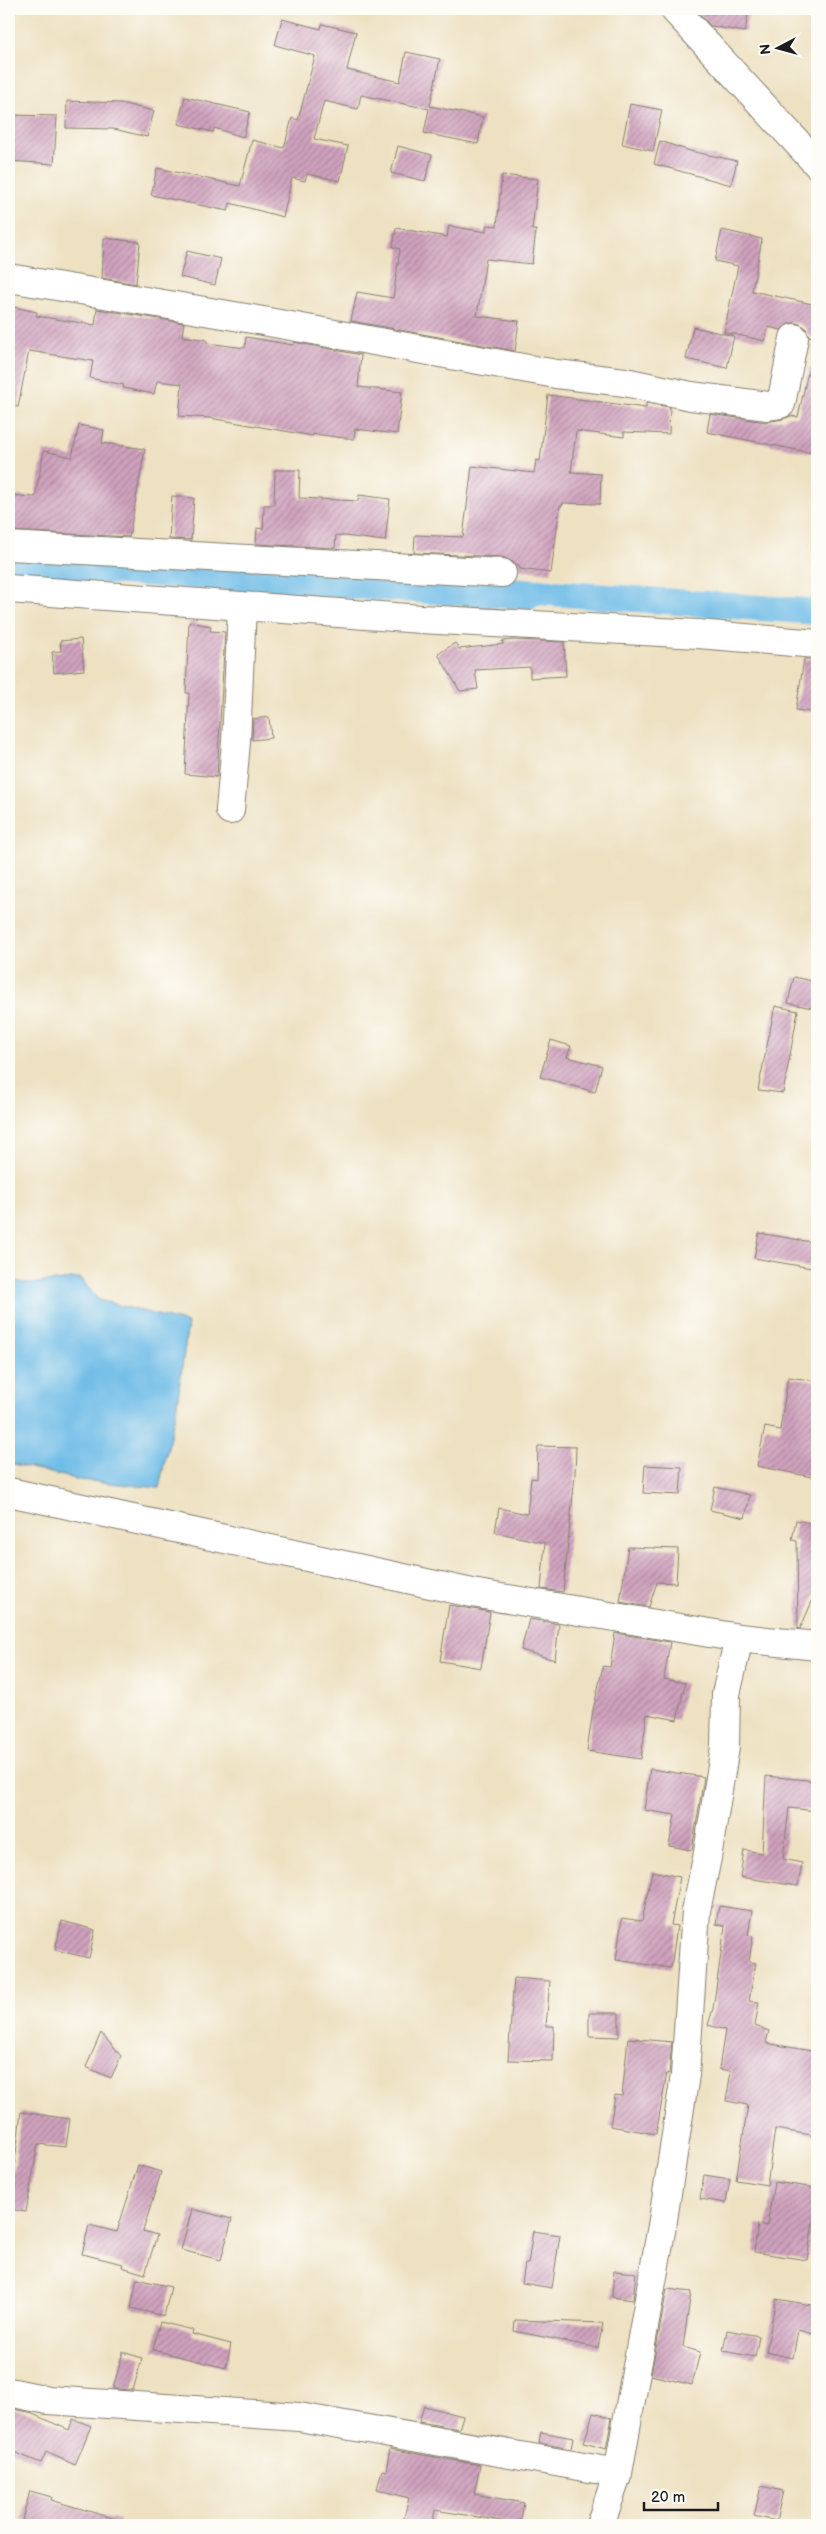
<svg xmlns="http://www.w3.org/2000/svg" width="826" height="2534" font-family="'Balsamiq Sans',sans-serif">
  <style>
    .water { fill: #6dbbe7; stroke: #446c82 }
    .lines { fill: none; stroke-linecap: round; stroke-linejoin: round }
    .canal { stroke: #6dbbe7; stroke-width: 26 }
    .building { fill: url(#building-hatch) }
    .minor-casing { stroke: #857e6f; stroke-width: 30 }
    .minor { stroke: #fff; stroke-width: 28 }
  </style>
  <defs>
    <pattern id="building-hatch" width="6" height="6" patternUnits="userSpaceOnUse" patternTransform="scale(1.25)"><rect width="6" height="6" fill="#d0a2be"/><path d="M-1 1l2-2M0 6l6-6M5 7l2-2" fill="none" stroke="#a8839a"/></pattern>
  </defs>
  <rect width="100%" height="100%" fill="#fdfcf7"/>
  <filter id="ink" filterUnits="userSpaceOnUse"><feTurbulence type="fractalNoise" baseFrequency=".02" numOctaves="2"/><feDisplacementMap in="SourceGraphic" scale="10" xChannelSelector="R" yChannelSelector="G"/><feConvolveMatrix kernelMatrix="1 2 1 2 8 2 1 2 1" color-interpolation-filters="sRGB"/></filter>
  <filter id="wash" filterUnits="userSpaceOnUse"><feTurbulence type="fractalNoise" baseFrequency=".0096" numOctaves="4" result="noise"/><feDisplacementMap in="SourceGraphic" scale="20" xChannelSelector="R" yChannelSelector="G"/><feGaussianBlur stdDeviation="1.12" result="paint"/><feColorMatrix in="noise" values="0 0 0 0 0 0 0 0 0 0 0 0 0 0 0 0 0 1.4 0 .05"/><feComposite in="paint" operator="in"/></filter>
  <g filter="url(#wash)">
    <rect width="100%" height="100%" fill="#eee1c2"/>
    <path class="water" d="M 80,1278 L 99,1300 L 188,1323 L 177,1405 L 159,1488 L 80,1480 L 9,1463 L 9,1279 L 29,1284 Z"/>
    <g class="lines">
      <path class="canal" d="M 9,565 L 527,597
        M 509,590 L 817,612"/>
    </g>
    <g id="blocks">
      <path class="building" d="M 695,9 L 749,9 L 745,32 L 711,26 Z
        M 282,19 L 321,29 L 322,24 L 356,32 L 347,70 L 400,82 L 406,52 L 440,59 L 430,106 L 483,117 L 478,144 L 424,133 L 429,109 L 361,95 L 358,109 L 324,101 L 314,139 L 348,146 L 340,181 L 307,174 L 305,181 L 292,178 L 283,217 L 230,203 L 228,211 L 151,195 L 157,168 L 240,186 L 252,140 L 284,148 L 292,118 L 298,120 L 315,56 L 275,45 Z
        M 185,97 L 250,112 L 243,137 L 214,128 L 213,132 L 178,124 Z
        M 67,101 L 120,103 L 154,111 L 147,137 L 114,129 L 66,128 Z
        M 630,104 L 662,110 L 653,151 L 622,144 Z
        M 9,115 L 57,116 L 54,164 L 9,161 Z
        M 660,141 L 690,151 L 737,161 L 731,185 L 654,164 Z
        M 398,146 L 432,155 L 425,181 L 391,173 Z
        M 502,175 L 538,179 L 532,230 L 536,230 L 532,264 L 486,259 L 477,316 L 519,321 L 515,351 L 351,321 L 357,292 L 393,298 L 400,249 L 393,247 L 396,228 L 447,237 L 449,226 L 486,232 L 486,225 L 497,226 Z
        M 722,230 L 762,239 L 752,291 L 817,305 L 817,338 L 809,336 L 805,327 L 797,323 L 789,323 L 781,330 L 768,327 L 765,341 L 724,332 L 738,266 L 715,261 Z
        M 104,238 L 140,242 L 136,284 L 102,278 Z
        M 187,251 L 221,259 L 215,285 L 180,277 Z
        M 9,306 L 37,312 L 36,316 L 95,325 L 97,309 L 184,323 L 182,336 L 207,340 L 207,343 L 245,348 L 246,337 L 293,345 L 294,342 L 361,355 L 358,387 L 402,392 L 397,434 L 355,429 L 354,439 L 313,434 L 313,436 L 210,418 L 179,416 L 182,384 L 157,381 L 154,394 L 123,388 L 124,385 L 90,378 L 93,361 L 29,351 L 18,407 L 9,406 Z
        M 693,327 L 734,336 L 727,368 L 686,359 Z
        M 809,367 L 817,368 L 817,454 L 707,432 L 710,414 L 766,422 L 783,419 L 791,416 L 798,417 Z
        M 548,395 L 646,408 L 646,403 L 670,407 L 669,434 L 624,432 L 624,437 L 576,431 L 571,472 L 601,474 L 600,504 L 563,503 L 562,506 L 560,506 L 551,573 L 520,569 L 520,566 L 503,557 L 414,553 L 415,535 L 463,537 L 472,466 L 534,473 L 536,460 L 540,461 Z
        M 79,425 L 104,430 L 102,443 L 145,449 L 129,537 L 9,531 L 9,495 L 35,497 L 44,451 L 72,457 Z
        M 275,470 L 300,470 L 299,498 L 358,501 L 359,495 L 390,499 L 385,541 L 336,535 L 335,548 L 256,544 L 257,528 L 263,529 L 264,505 L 274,505 Z
        M 172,496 L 194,498 L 191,540 L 169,539 Z
        M 189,622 L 211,626 L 210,631 L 225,632 L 217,777 L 185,774 L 189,693 L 186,693 Z
        M 81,639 L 84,670 L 54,673 L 52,652 L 61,651 L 60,641 Z
        M 515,640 L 564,642 L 566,676 L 530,678 L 530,667 L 475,670 L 478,689 L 460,691 L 438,654 L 455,643 L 459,649 L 503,644 L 502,641 Z
        M 804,659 L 817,659 L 817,713 L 796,710 Z
        M 269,717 L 271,738 L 252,740 L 253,719 Z
        M 794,977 L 817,982 L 817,1009 L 788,1003 Z
        M 775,1006 L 798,1011 L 783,1093 L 758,1090 Z
        M 551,1040 L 571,1046 L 567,1057 L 602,1066 L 595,1092 L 540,1077 Z
        M 759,1233 L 817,1243 L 817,1269 L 754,1258 Z
        M 788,1377 L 817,1381 L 817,1478 L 757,1466 L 765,1427 L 780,1430 Z
        M 538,1446 L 576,1447 L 575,1475 L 563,1592 L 541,1589 L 545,1543 L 495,1532 L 499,1508 L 527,1514 L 531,1478 L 537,1479 Z
        M 645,1465 L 682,1467 L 680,1495 L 643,1493 Z
        M 715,1487 L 750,1495 L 745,1518 L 710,1510 Z
        M 796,1520 L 817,1524 L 817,1590 L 800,1629 L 798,1628 L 797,1541 L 792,1540 Z
        M 628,1547 L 678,1549 L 676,1583 L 657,1582 L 649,1607 L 620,1602 Z
        M 449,1605 L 490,1612 L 481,1668 L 440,1661 Z
        M 529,1619 L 559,1624 L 555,1660 L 521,1650 Z
        M 615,1633 L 670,1642 L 664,1679 L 685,1683 L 677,1720 L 647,1714 L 641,1759 L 587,1751 L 593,1710 L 603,1666 L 610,1667 Z
        M 650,1769 L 704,1777 L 692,1850 L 669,1846 L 675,1815 L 644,1810 Z
        M 766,1776 L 817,1781 L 816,1811 L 789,1808 L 783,1859 L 802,1863 L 798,1886 L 740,1877 L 744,1850 L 762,1853 Z
        M 652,1871 L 680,1877 L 671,1925 L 677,1926 L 671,1968 L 616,1960 L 622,1918 L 642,1921 Z
        M 719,1906 L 752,1911 L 748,1935 L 753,1936 L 749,1962 L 756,1963 L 749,2001 L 759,2002 L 755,2026 L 769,2031 L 766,2043 L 817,2052 L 817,2136 L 775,2129 L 767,2185 L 736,2180 L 748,2105 L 726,2101 L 731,2071 L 719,2069 L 725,2030 L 708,2025 L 713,2009 L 725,1926 L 716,1924 Z
        M 62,1921 L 95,1930 L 89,1958 L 55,1950 Z
        M 514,1978 L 550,1981 L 546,2026 L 554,2026 L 553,2061 L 508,2060 Z
        M 589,2013 L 619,2013 L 619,2037 L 589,2036 Z
        M 101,2033 L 121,2056 L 111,2078 L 86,2067 Z
        M 628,2038 L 672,2042 L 669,2074 L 667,2073 L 656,2134 L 610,2126 L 615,2095 L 622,2096 Z
        M 21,2112 L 70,2119 L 66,2147 L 38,2144 L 26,2212 L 9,2209 L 9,2169 L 14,2170 Z
        M 138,2165 L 161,2172 L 143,2231 L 157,2235 L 145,2274 L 122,2267 L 123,2264 L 82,2254 L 89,2225 L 117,2232 Z
        M 704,2175 L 730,2179 L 726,2203 L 700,2199 Z
        M 774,2182 L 817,2188 L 817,2216 L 814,2216 L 807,2260 L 754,2252 L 758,2224 L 767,2226 Z
        M 192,2209 L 232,2219 L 221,2260 L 181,2250 Z
        M 533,2231 L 560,2235 L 552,2288 L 522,2283 L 525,2264 L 528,2264 Z
        M 614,2271 L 636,2273 L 633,2300 L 612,2297 Z
        M 137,2279 L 171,2287 L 164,2316 L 131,2308 Z
        M 667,2289 L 691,2292 L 683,2347 L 700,2352 L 692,2385 L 651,2375 Z
        M 776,2299 L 817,2306 L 817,2335 L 798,2330 L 793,2358 L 766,2352 Z
        M 515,2320 L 603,2323 L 598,2348 L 514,2331 Z
        M 160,2322 L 193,2330 L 192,2334 L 231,2344 L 226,2368 L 153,2350 Z
        M 727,2330 L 759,2336 L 755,2357 L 723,2351 Z
        M 123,2352 L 142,2358 L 133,2390 L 113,2389 Z
        M 424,2406 L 463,2416 L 459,2429 L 419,2422 Z
        M 9,2408 L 28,2412 L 69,2430 L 73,2419 L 91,2426 L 75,2465 L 46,2452 L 41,2463 L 9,2450 Z
        M 593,2413 L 612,2418 L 606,2449 L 584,2443 Z
        M 541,2432 L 573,2438 L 571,2449 L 539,2443 Z
        M 390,2449 L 480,2465 L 474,2494 L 524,2503 L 520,2524 L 435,2510 L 432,2525 L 402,2525 L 409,2498 L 377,2489 L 382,2470 L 386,2471 Z
        M 761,2486 L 783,2491 L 776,2521 L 754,2516 Z
        M 30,2491 L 52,2497 L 51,2500 L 119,2520 L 118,2525 L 41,2525 L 22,2520 Z"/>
    </g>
  </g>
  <g filter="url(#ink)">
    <use href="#blocks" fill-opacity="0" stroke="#857e6f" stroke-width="1"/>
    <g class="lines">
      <defs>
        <path id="minor" d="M 674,9 L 817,164
          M 9,278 L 252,319 L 556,374 L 625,382 L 691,396 L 768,406 L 781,404 L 794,338
          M 9,546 L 502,573
          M 9,589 L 421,619 L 698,634 L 817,644
          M 230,810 L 236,742 L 242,606
          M 9,1492 L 472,1593 L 739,1638
          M 9,2392 L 48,2400 L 299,2417 L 618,2473
          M 600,2525 L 618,2473 L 663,2220 L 685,2075 L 696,1911 L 707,1858 L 725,1747 L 726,1694 L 739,1638 L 817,1646"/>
      </defs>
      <use href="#minor" class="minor-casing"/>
      <use href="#minor" class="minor"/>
    </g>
  </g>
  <rect width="826" height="2534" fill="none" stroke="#fdfcf7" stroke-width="30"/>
  <g transform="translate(778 48) rotate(264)" stroke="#fdfcf7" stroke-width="4" paint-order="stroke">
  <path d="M0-4L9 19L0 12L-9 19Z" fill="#1c1c1c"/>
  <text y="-8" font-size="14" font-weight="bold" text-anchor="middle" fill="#1c1c1c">N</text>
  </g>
  <path d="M644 2502v8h74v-8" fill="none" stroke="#1c1c1c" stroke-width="2.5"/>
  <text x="651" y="2502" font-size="15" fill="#1c1c1c" stroke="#fdfcf7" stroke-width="4" paint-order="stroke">20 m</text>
</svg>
